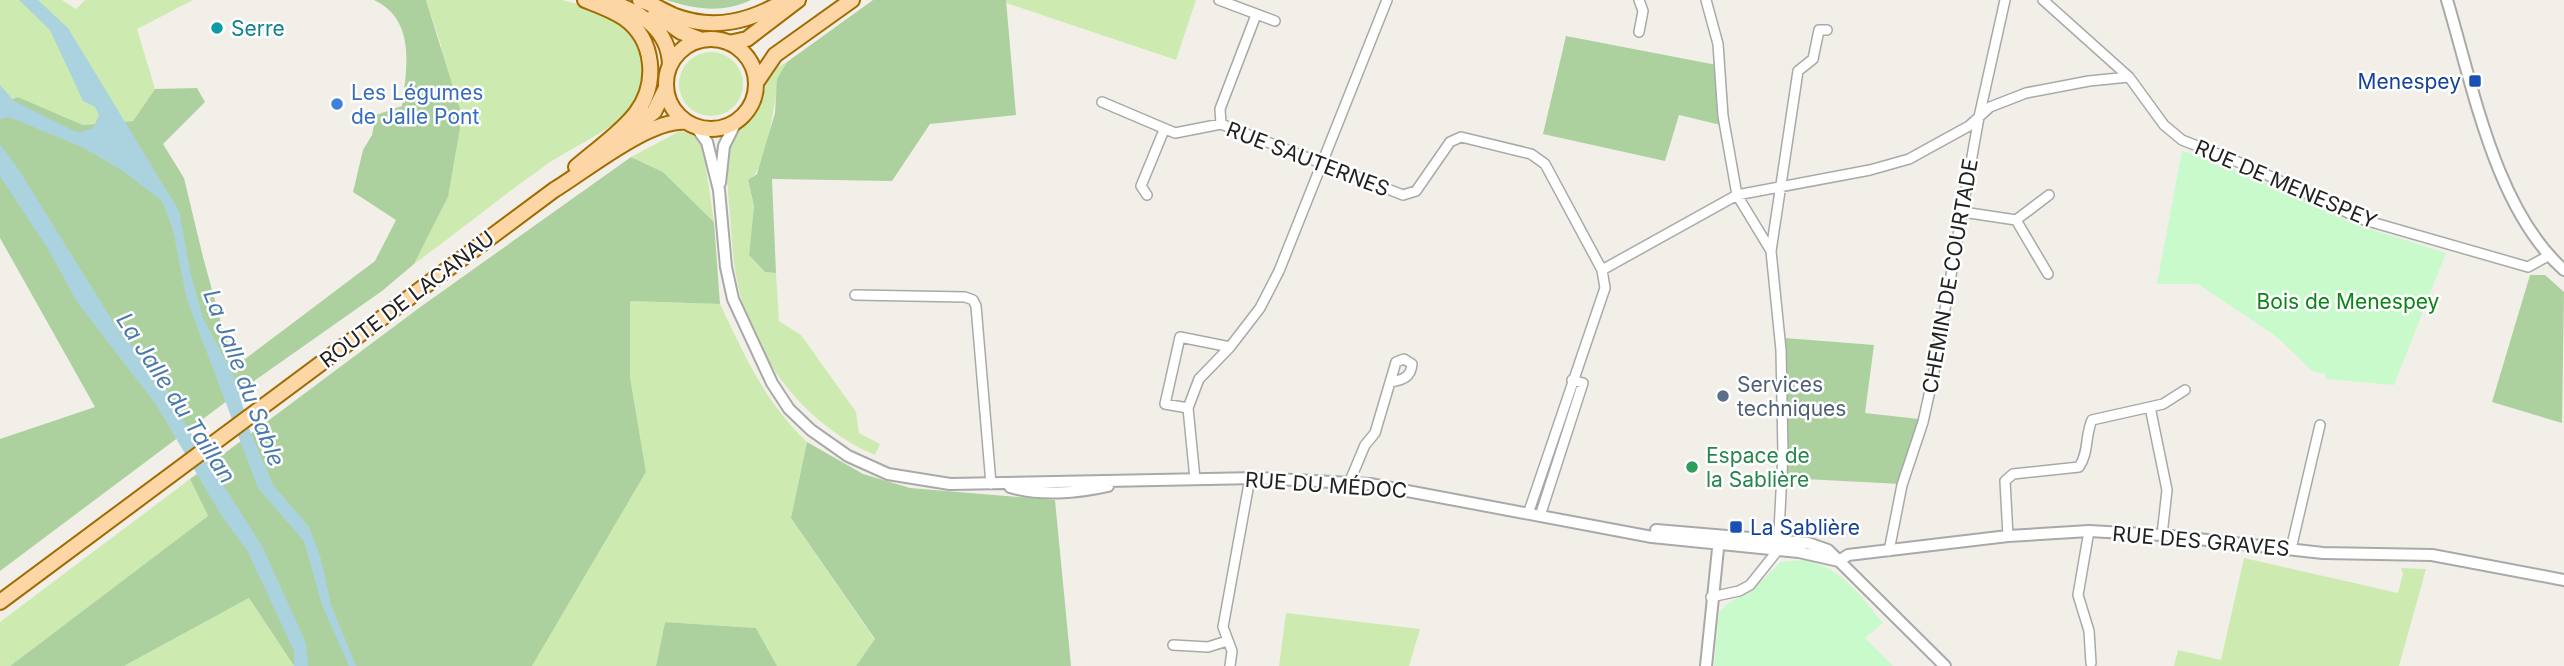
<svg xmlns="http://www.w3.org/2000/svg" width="2564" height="666" font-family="Inter,sans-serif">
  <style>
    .grass { fill: #cdebb0 }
    .forest { fill: #add19e }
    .park { fill: #c8facc }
    .water { fill: #aad3df }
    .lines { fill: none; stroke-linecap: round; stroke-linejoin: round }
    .minor-casing { stroke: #a9a9a9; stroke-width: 12 }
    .tertiary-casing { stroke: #a9a9a9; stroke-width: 14 }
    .primary-casing { stroke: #a06b00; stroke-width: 18 }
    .minor { stroke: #fff; stroke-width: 9 }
    .tertiary { stroke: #fff; stroke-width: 10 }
    .primary { stroke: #fcd6a4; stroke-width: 14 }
    .culture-dot { fill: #0f9aa8; stroke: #fff; stroke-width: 2.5 }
    .transit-dot { fill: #1a4fb4; stroke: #fff; stroke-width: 2.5 }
    .shop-dot { fill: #3f7fe0; stroke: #fff; stroke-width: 2.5 }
    .service-dot { fill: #5c6f8a; stroke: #fff; stroke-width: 2.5 }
    .leisure-dot { fill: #2e9e5b; stroke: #fff; stroke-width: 2.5 }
    .labels { text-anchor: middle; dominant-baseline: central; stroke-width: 5; stroke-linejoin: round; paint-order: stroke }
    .culture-label { font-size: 21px; fill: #0d838f; stroke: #fff; text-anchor: start }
    .transit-label { font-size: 21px; fill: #164399; stroke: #fff; text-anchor: end }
    .shop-label { font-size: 21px; fill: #366cbe; stroke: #fff; text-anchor: start }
    .street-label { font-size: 21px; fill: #222; stroke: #fff }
    .park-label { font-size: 21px; fill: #0c8416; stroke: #fff }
    .service-label { font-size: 21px; fill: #4e5e75; stroke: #fff; text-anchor: start }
    .leisure-label { font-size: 21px; fill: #27864d; stroke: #fff; text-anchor: start }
    .water-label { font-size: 23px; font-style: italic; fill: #4a7aab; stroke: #fff }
  </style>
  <rect width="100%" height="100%" fill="#f2efe9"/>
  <path class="grass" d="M 0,0 L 62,0 L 76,9 L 85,0 L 193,0 L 137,29 L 155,89 L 133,121 L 83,125 L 18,97 L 0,104 Z
    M 426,0 L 562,0 C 583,5 614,13 629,31 C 649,55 649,91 627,113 C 602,136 569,148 542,168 C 498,199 457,233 414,264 L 448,197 L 441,45 Z
    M 1006,0 L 1196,0 L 1176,60 L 1006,3 Z
    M679 84a32 32 0 1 1 64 0a32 32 0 1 1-64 0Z
    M 787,62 C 769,92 775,161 748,181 L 754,206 L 749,255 L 765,272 L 776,273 L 779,321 L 801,335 L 856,412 L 859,433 L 880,444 L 875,455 C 809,427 758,364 740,294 C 733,268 732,241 730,215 C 728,192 724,162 731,141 C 735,127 751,121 758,109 C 770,88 760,74 787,62 Z
    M 680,131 L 697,136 L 703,147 L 714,222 L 663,172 L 631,157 Z
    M 630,301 L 720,304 C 746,358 763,399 807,442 L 791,518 L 875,640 L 856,666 L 777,666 L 756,628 L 665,622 L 656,666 L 532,666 L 646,472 L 630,377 Z
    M 190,479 L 208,516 L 10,666 L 0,666 L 0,622 Z
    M 2244,558 L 2398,593 L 2403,573 L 2401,568 L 2426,569 L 2399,666 L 2174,666 L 2178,650 L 2221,660 Z
    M 249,598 L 294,666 L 124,666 Z
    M 1286,613 L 1420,629 L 1409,666 L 1279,666 Z"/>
  <path class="forest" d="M 374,0 L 426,0 L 462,116 L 448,197 L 414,264 L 382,291 L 247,386 L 0,571 L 0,439 L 95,407 L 0,238 L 0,104 L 18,97 L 83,125 L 133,121 L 155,89 L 197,88 L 205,102 L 163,144 L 184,178 L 203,257 L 223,330 L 237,365 L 375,261 L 396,220 L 353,192 L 363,150 L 372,135 L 376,115 L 402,106 C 407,67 416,20 374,0 Z
    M 666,0 L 751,0 C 721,14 696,9 666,0 Z
    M 873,0 L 1006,0 L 1016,115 L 930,124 L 892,181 L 772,179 L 776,273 L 765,272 L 749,255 L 754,206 L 748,180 L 757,174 L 775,113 L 777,79 L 787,62 Z
    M 1566,36 L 1717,65 L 1725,126 L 1679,115 L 1665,161 L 1543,134 Z
    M 631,157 L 663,172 L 714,222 L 720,304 L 630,301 L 630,377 L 646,472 L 532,666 L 294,666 L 249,598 L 124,666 L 10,666 L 208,516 L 190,479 L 419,308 Z
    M 2530,275 L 2545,275 L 2564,292 L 2562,423 L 2492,402 Z
    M 1785,338 L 1874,345 L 1865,413 L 1919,419 L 1900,484 L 1786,478 Z
    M 807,442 L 863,474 L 910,488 L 1055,500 L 1071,666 L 856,666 L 875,639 L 791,518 Z
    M 665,622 L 756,628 L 777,666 L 656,666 Z"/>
  <path class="park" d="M 2182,151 L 2209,159 L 2304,199 L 2354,224 L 2446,253 L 2394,385 L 2325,379 L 2326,374 L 2312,371 L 2277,337 L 2198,284 L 2157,284 Z
    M 1802,560 C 1840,565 1859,595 1883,623 L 1865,638 L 1893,666 L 1714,666 L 1719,613 L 1727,604 L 1752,590 L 1781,562 Z"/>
  <path class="water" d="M 19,0 L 38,0 L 68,28 L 179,211 L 191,275 L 203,318 L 234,376 L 251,434 L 274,486 L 309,527 L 321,559 L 331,605 L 356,666 L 349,666 L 322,605 L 304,541 L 258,488 L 187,300 L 173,230 L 162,201 L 123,171 L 82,147 L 9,117 L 0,119 L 0,85 L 14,101 L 74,131 L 81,132 L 93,128 L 99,115 L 95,107 L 83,101 L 50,30 Z
    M 0,144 L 19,170 L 115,325 L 166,388 L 194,439 L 262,546 L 306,643 L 308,666 L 294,666 L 294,651 L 248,552 L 221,515 L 157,406 L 77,302 L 48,249 L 0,176 Z"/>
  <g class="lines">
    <defs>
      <path id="minor" d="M 1219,0 L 1275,21
        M 1639,0 L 1643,11 L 1639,32
        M 1706,0 L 1718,44 L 1723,116 L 1737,195 L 1771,251 L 1781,350 L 1783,454 L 1778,550 L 1750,585 L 1739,591 L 1711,597
        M 2043,0 L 2129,77 L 2164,125 L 2182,140 L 2248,166 L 2361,219 L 2528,267 L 2548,256
        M 1102,102 L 1175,133 L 1221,124 L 1403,195 L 1416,191 L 1450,142 L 1461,137 L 1531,154 L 1545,164 L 1602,270 L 1605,288 L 1528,514
        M 1221,124 L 1220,109 L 1256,15
        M 1147,195 L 1141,186 L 1164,130
        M 1963,212 L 2016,220 L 2048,274
        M 2016,220 L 2049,195
        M 1771,251 L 1798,71 L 1813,59 L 1819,30 L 1827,30
        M 1602,270 L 1737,195 L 1870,170 L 1909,159 L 1969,126 L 1990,107 L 2026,93 L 2089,81 L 2129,77
        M 855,295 L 965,297 L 973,300 L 976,306 L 991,484
        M 2150,407 L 2163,404 L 2185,390
        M 1188,408 L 1165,404 L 1180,337 L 1230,347
        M 1195,479 L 1188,408 L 1199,379 L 1230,347 L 1260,308 L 1279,271 L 1387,0
        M 1349,483 L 1365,445 L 1375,433 L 1396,362 L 1404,359 L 1412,364 C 1411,377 1403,380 1391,382
        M 1540,516 L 1583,383 L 1572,380
        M 2089,531 L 2078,595 L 2089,631 L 2091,663
        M 2008,536 L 2005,481 L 2013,474 L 2079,467 C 2089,453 2085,435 2092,420 L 2150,407 L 2167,490 L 2162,535
        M 2291,549 L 2320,425
        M 1889,551 L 1902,485 L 1923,422 L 1933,377 L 1979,117 L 2005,0
        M 1173,645 L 1208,647 L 1227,641
        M 1230,666 L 1232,651 L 1223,627 L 1250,478"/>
      <path id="tertiary" d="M 2447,0 C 2473,86 2495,209 2564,270
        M 696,127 L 707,142 L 719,190 L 726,267 L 733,299 L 772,383 L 789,409 L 811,430 L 848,456 L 888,474 L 950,484 L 1258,478 L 1370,484 L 1652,537 L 1799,552 L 1839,561
        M 720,183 L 724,146 L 736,122
        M 1010,487 C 1040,496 1078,493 1108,486
        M 1656,530 L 1808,543 L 1828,550 L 1945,666
        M 1839,561 L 1848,555 L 2008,536 L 2089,531 L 2162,535 L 2323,553 L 2432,555 L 2564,580
        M 1706,666 L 1719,539"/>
      <path id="primary" d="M 640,0 C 653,4 663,11 675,16 C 715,31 751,21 786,0
        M 611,2 C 642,13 669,30 670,65
        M 655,14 L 681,32 L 702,40
        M666 84a45 45 0 1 1 90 0a45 45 0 1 1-90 0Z
        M 729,43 L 747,39 L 798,0
        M 756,83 L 775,55 L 852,0
        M 629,131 L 654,112 L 666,88
        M 576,167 C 595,150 620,134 636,113 C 658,84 655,40 624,18 C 612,10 598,5 585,0
        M 0,602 L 554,190 C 587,170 650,118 687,122"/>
    </defs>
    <use href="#minor" class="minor-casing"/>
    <use href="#tertiary" class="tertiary-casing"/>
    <use href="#primary" class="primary-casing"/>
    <use href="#minor" class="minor"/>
    <use href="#tertiary" class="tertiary"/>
    <use href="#primary" class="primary"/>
  </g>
  <circle class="culture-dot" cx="217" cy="28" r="7"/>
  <g class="transit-dot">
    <rect x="2468" y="74" width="14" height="14" rx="3.5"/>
    <rect x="1729" y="520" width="14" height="14" rx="3.5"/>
  </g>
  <circle class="shop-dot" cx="337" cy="104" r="7"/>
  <circle class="service-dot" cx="1723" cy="396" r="7"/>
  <circle class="leisure-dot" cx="1692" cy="467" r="7"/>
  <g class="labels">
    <g class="culture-label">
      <text x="231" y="28">Serre</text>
    </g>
    <g class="transit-label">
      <text x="2461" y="81">Menespey</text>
      <text x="1750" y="527" text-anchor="start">La Sablière</text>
    </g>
    <g class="shop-label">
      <text x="351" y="92">Les Légumes<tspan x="351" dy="24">de Jalle Pont</tspan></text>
    </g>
    <g class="street-label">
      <text transform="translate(1308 159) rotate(21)">RUE SAUTERNES</text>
      <text transform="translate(2286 184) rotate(23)">RUE DE MENESPEY</text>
      <text transform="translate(1950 276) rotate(-80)">CHEMIN DE COURTADE</text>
      <text transform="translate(407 299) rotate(-37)">ROUTE DE LACANAU</text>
      <text transform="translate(1326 485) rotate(4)">RUE DU MÉDOC</text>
      <text transform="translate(2201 541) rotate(5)">RUE DES GRAVES</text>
    </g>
    <g class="park-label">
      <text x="2348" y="301">Bois de Menespey</text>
    </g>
    <g class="service-label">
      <text x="1737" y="384">Services<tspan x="1737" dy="24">techniques</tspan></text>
    </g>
    <g class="leisure-label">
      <text x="1706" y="455">Espace de<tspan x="1706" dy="24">la Sablière</tspan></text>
    </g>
    <g class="water-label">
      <text transform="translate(244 378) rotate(69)">La Jalle du Sable</text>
      <text transform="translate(176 398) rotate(57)">La Jalle du Taillan</text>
    </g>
  </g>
</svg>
